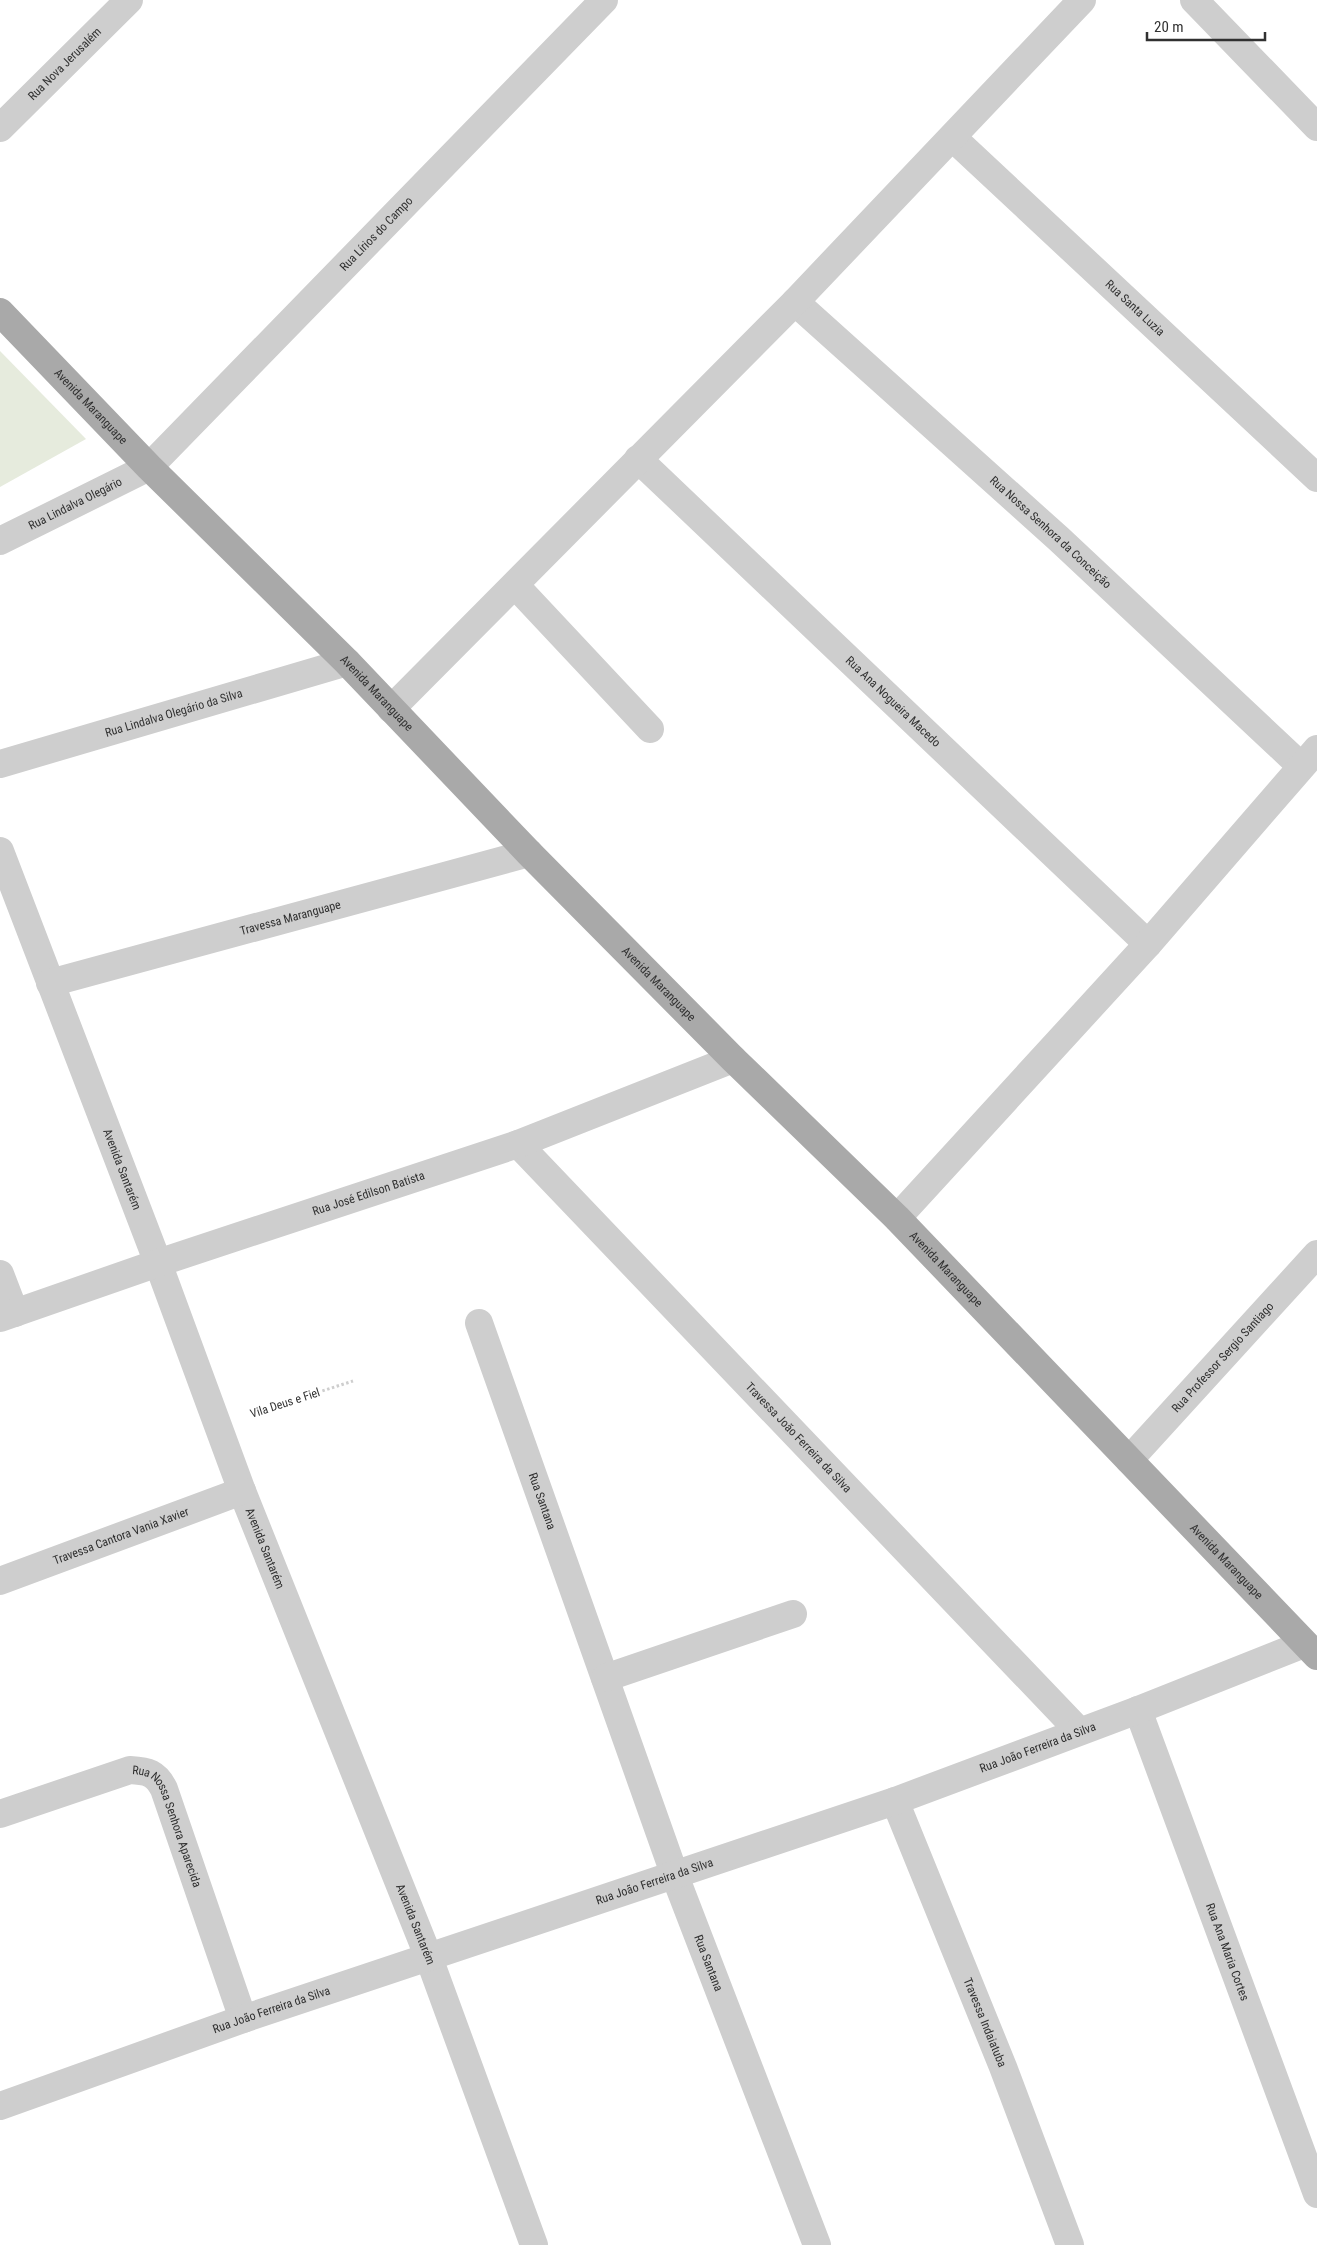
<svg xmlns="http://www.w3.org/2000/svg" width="1317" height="2245" font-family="'Roboto Condensed',sans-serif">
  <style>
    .green { fill: #e6ebdd }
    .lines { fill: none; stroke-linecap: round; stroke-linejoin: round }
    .path { stroke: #cecece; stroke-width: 3; stroke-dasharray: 2.5 2.5; stroke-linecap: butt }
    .minor { stroke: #cecece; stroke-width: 28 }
    .major { stroke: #a9a9a9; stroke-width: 28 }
    .labels { text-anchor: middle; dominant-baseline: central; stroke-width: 5; stroke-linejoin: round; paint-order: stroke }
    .street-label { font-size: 12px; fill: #313131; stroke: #fff }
  </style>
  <rect width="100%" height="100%" fill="#fff"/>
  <path class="green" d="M 0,351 L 86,439 L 0,487 Z"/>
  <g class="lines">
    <path class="path" d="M 251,1414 L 353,1381"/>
    <g class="minor">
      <path d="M 1194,0 L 1317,127"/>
      <path id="s1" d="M 0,128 L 129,0"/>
      <path id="s2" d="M 953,138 L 1317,478"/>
      <path id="s3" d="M 795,302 L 1059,539 L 1301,766"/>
      <path id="s4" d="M 638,459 L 1148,944"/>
      <path id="s5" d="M 0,541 L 149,467 L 604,0"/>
      <path d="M 515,585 L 650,729"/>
      <path d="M 391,709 L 795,302 L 1082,0"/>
      <path id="s6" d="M 0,764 L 347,662"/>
      <path id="s7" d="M 0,851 L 158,1263 L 242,1491 L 429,1958 L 534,2245"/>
      <path id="s8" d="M 50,983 L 529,853"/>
      <path id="s9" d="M 518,1144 L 1079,1731"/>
      <path d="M 897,1218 L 1148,944 L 1317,749"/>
      <path d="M 0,1274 L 15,1313"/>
      <path id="s10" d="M 0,1318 L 158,1263 L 518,1144 L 733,1059"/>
      <path id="s11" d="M 479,1323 L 675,1876 L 817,2245"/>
      <path id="s12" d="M 1129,1460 L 1317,1254"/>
      <path id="s13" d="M 0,1581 L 242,1491"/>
      <path d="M 605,1678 L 793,1614"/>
      <path id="s14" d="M 1138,1710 L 1317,2194"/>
      <path id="s15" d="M 895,1801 L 1003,2067 L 1070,2245"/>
      <path id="s16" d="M 0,1814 L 130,1770 C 148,1771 156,1773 164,1789 L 243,2019"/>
      <path id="s17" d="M 0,2106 L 243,2019 L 895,1801 L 1138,1710 L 1304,1644"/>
    </g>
    <path class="major" id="s18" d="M 0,312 L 149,467 L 347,662 L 529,853 L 733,1059 L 897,1218 L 1317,1656"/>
  </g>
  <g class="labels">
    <g class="street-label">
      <text stroke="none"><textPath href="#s1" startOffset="91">Rua Nova Jerusalém</textPath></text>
      <text stroke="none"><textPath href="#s5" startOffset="492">Rua Lírios do Campo</textPath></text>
      <text stroke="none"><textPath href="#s2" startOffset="249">Rua Santa Luzia</textPath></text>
      <text stroke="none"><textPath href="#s18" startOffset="131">Avenida Maranguape</textPath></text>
      <text stroke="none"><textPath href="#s5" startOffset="84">Rua Lindalva Olegário</textPath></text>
      <text stroke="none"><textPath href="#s3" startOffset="344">Rua Nossa Senhora da Conceição</textPath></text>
      <text stroke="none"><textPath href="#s18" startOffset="536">Avenida Maranguape</textPath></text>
      <text stroke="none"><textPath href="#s4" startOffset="352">Rua Ana Nogueira Macedo</textPath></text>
      <text stroke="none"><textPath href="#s6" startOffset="181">Rua Lindalva Olegário da Silva</textPath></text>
      <text stroke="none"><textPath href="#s8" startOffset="249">Travessa Maranguape</textPath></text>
      <text stroke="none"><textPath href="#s18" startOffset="941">Avenida Maranguape</textPath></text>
      <text stroke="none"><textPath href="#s7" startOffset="341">Avenida Santarém</textPath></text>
      <text stroke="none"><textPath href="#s10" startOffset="389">Rua José Edilson Batista</textPath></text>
      <text stroke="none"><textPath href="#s18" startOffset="1346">Avenida Maranguape</textPath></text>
      <text stroke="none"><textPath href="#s12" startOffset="139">Rua Professor Sergio Santiago</textPath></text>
      <text transform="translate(285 1403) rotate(-18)">Vila Deus e Fiel</text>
      <text stroke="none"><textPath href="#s9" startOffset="406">Travessa João Ferreira da Silva</textPath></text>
      <text stroke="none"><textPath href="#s11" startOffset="189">Rua Santana</textPath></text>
      <text stroke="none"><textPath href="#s13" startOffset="129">Travessa Cantora Vania Xavier</textPath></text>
      <text stroke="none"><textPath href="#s7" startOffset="746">Avenida Santarém</textPath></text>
      <text stroke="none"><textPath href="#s18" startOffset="1751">Avenida Maranguape</textPath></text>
      <text stroke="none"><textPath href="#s17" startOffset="1098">Rua João Ferreira da Silva</textPath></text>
      <text stroke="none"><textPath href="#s16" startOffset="211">Rua Nossa Senhora Aparecida</textPath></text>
      <text stroke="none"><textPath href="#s17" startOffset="692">Rua João Ferreira da Silva</textPath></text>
      <text stroke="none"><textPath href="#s7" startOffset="1151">Avenida Santarém</textPath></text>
      <text stroke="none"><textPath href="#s14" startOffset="258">Rua Ana Maria Cortes</textPath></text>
      <text stroke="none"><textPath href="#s11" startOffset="680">Rua Santana</textPath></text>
      <text stroke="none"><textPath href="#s17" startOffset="288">Rua João Ferreira da Silva</textPath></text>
      <text stroke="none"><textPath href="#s15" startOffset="239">Travessa Indaiatuba</textPath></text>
    </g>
  </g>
  <path d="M1147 32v8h118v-8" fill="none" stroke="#313131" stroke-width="2.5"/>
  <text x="1154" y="32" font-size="15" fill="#313131" stroke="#ffffff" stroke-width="4" paint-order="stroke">20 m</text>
</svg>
